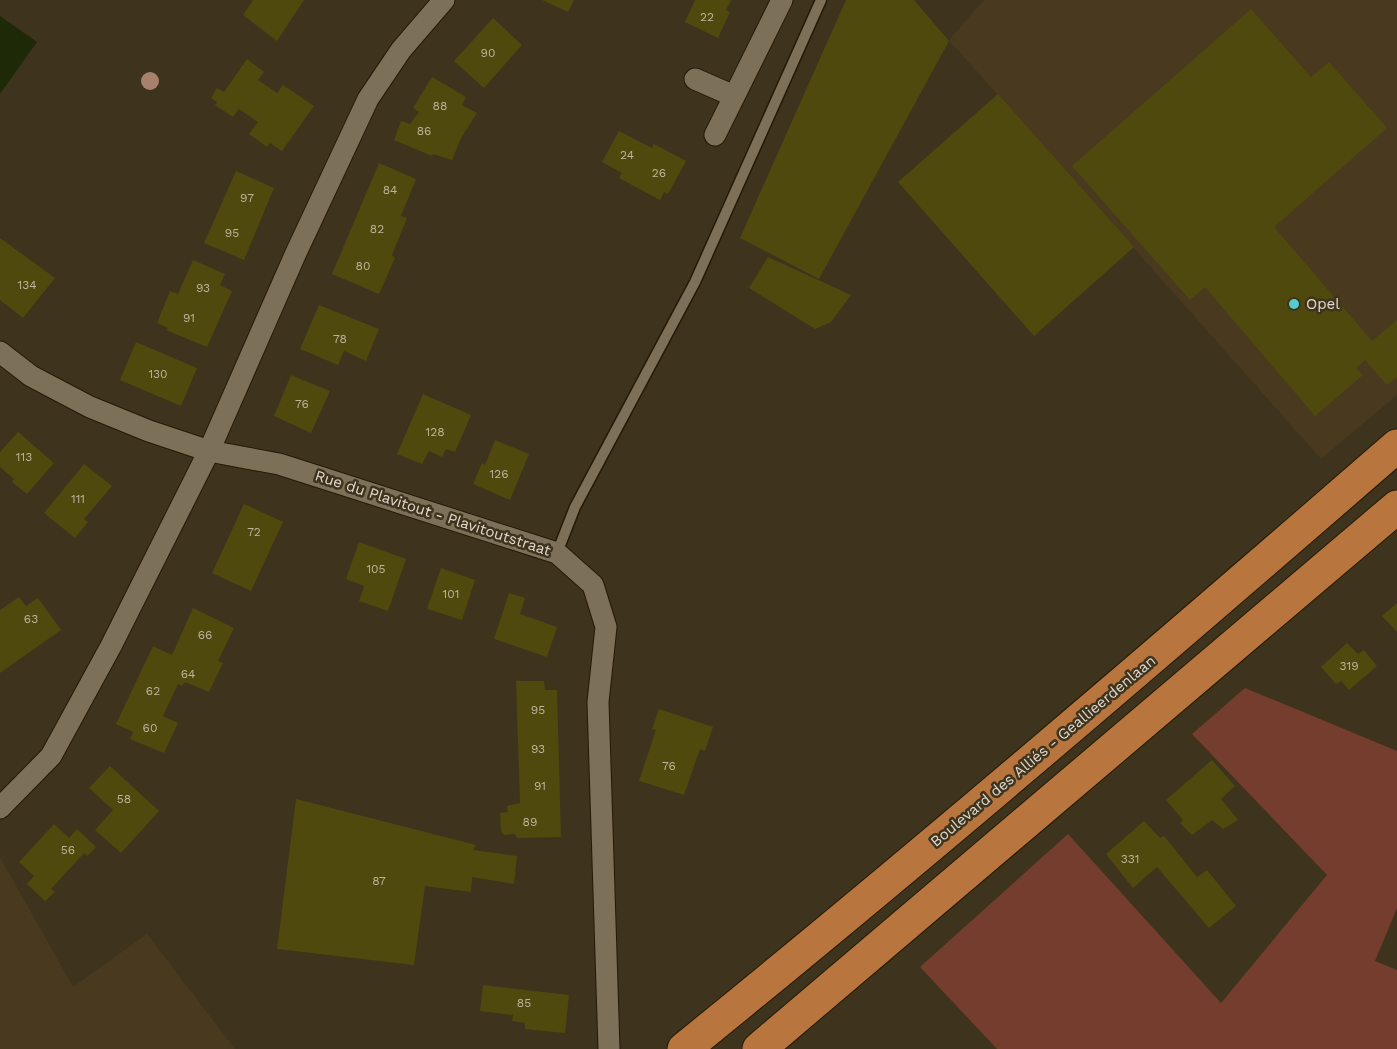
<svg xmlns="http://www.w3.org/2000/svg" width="1397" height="1049" font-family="'Work Sans',sans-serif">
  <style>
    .built { fill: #493a1f }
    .green { fill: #753d2d }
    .water { fill: #1e2a07 }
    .building { fill: #4f490e }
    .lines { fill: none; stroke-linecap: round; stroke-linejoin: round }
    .lane-casing { stroke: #251a05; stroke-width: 13 }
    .street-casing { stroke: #251a05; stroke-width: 23 }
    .highway-casing { stroke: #251a05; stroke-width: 35 }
    .lane { stroke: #7d7059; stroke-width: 10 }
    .street { stroke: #7d7059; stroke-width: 21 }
    .highway { stroke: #b8763e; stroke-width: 33 }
    .tree { fill: #a8816d }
    .poi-dot { fill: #52cdcc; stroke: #3e331d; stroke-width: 2 }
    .labels { text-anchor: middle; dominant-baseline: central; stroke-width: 5; stroke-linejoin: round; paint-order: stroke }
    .number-label { font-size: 12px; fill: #bcb49c }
    .poi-label { font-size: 15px; fill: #e0d8cc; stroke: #3e331d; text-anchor: start }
    .street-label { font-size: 15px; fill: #e0d8cc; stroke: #3e331d }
  </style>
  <rect width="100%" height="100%" fill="#3e331d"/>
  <path class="built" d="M 984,0 L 1397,0 L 1397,395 L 1321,459 L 949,40 Z
    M 0,857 L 73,987 L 147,934 L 235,1049 L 0,1049 Z"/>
  <path class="green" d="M 1245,688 L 1397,751 L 1397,908 L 1375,961 L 1397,970 L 1397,1049 L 997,1049 L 920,967 L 1068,834 L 1221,1003 L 1327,875 L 1192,734 Z"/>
  <path class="water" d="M 0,16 L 37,42 L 0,94 Z"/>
  <path class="building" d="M 253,0 L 304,0 L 277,41 L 243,15 Z
    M 542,0 L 574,0 L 568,12 Z
    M 695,0 L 731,0 L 726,10 L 730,12 L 718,38 L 685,22 Z
    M 846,0 L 914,0 L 949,41 L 819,279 L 740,238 Z
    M 1251,9 L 1311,77 L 1329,62 L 1387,128 L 1274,227 L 1372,341 L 1397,320 L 1397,377 L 1387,385 L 1365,360 L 1356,368 L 1363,375 L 1315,416 L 1205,287 L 1190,300 L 1072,166 Z
    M 493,18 L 522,45 L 484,88 L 454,61 Z
    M 247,59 L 264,72 L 258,80 L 277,93 L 283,85 L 314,106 L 282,151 L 270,143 L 267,147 L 249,134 L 258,122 L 239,109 L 233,117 L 215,105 L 217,102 L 211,98 L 217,88 L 224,92 Z
    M 432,77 L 466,97 L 462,105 L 477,113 L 461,138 L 452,160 L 433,154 L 432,156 L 394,140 L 401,121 L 410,124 L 419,112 L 413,108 Z
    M 998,94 L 1134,247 L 1034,336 L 898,182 Z
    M 619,131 L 652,148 L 654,144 L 686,161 L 668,194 L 664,192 L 660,200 L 619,178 L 622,173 L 602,162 Z
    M 379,163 L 416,179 L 401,216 L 407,218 L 392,255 L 395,258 L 379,294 L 332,274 Z
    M 236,171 L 274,188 L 244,260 L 204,243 Z
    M 0,238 L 55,278 L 23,318 L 0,300 Z
    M 768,257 L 851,295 L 831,322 L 815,329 L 749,288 Z
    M 193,260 L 225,274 L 220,285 L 232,291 L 207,347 L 166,330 L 168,328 L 157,323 L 170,291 L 178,294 Z
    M 319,305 L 379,329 L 366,361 L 344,351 L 338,365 L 300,349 Z
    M 136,342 L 197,368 L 181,406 L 120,380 Z
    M 291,375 L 330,391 L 311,433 L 274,416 Z
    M 423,394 L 471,415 L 455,452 L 446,449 L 442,457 L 429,451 L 422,464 L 397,454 Z
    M 18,432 L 54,463 L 27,494 L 12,482 L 14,479 L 0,467 L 0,452 Z
    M 495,440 L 529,454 L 510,500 L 473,484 L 482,463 L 485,465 Z
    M 84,464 L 112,486 L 84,519 L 88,522 L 75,538 L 44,513 Z
    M 244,504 L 283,522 L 251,591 L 212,573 Z
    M 359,542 L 406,559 L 388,611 L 359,601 L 364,586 L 346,579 Z
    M 441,568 L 475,580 L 462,620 L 427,609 Z
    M 509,593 L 525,598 L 520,614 L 557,627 L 547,657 L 494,639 Z
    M 19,597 L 26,606 L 38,598 L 61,630 L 0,673 L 0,610 Z
    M 1397,603 L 1397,632 L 1382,616 Z
    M 193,608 L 234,628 L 218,661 L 223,663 L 209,692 L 185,682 L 182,686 L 178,684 L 163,716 L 178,723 L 164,753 L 130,739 L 133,732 L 116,724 L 153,646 L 172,655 Z
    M 1347,643 L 1358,654 L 1364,650 L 1377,666 L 1349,690 L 1341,681 L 1336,684 L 1321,667 Z
    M 516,681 L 544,681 L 545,690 L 557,690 L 561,837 L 517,838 L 515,834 L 504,835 L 501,831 L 500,813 L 508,812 L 507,806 L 520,803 Z
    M 659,709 L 713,727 L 705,751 L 700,749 L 684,795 L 639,781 L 656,730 L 652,729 Z
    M 1212,760 L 1235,786 L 1221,799 L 1238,820 L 1223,829 L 1212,820 L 1192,835 L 1180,823 L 1183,820 L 1166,800 Z
    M 110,766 L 159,811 L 121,853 L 95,830 L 113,810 L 89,788 Z
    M 296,799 L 476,845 L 473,850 L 517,856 L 514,884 L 472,877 L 471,892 L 425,886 L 414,965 L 277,949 Z
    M 1144,821 L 1160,838 L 1164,836 L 1197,877 L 1207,870 L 1236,906 L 1209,928 L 1157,867 L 1133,888 L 1106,854 Z
    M 54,824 L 69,838 L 77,829 L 96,847 L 87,856 L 84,853 L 51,889 L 55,892 L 45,901 L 27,884 L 34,876 L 19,862 Z
    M 483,985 L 569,995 L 565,1033 L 525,1029 L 525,1023 L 512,1021 L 513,1015 L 480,1011 Z"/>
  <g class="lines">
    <defs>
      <path id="lane" d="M 557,553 L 575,507 L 695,282 L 821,0"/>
      <path id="street" d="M 695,79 L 734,96
        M 715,135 L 782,0
        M 0,352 L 31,376 L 90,407 L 149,431 L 209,451 L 279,464 L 557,553 L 593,585 L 606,627 L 598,702 L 609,1049
        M 0,808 L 51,756 L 111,646 L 209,451 L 295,255 L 368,99 L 401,50 L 444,0"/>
      <path id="highway" d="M 684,1049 C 926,853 1162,650 1397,446
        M 759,1049 L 1397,507"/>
    </defs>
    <use href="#lane" class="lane-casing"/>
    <use href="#street" class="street-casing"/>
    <use href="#highway" class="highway-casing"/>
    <use href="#lane" class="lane"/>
    <use href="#street" class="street"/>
    <use href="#highway" class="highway"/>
  </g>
  <circle class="tree" cx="150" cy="81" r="9"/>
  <circle class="poi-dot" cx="1294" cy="304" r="6"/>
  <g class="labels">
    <g class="number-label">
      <text x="707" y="17">22</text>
      <text x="488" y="53">90</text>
      <text x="440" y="106">88</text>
      <text x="424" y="131">86</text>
      <text x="627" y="155">24</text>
      <text x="659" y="173">26</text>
      <text x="390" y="190">84</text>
      <text x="247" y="198">97</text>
      <text x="377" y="229">82</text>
      <text x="232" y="233">95</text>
      <text x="363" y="266">80</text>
      <text x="27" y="285">134</text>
      <text x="203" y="288">93</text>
      <text x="189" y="318">91</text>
      <text x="340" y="339">78</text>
      <text x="158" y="374">130</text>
      <text x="302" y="404">76</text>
      <text x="435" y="432">128</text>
      <text x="24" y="457">113</text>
      <text x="499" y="474">126</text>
      <text x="78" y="499">111</text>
      <text x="254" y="532">72</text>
      <text x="376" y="569">105</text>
      <text x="451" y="594">101</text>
      <text x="31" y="619">63</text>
      <text x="205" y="635">66</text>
      <text x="1349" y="666">319</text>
      <text x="188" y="674">64</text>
      <text x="153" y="691">62</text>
      <text x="538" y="710">95</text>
      <text x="150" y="728">60</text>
      <text x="538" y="749">93</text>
      <text x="669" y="766">76</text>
      <text x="540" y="786">91</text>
      <text x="124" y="799">58</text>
      <text x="530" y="822">89</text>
      <text x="68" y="850">56</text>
      <text x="1130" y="859">331</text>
      <text x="379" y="881">87</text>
      <text x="524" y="1003">85</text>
    </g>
    <g class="poi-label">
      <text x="1306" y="304">Opel</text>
    </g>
    <g class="street-label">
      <text transform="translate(433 513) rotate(18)">Rue du Plavitout - Plavitoutstraat</text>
      <text transform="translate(1043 751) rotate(-40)">Boulevard des Alliés - Geallieerdenlaan</text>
    </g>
  </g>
</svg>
